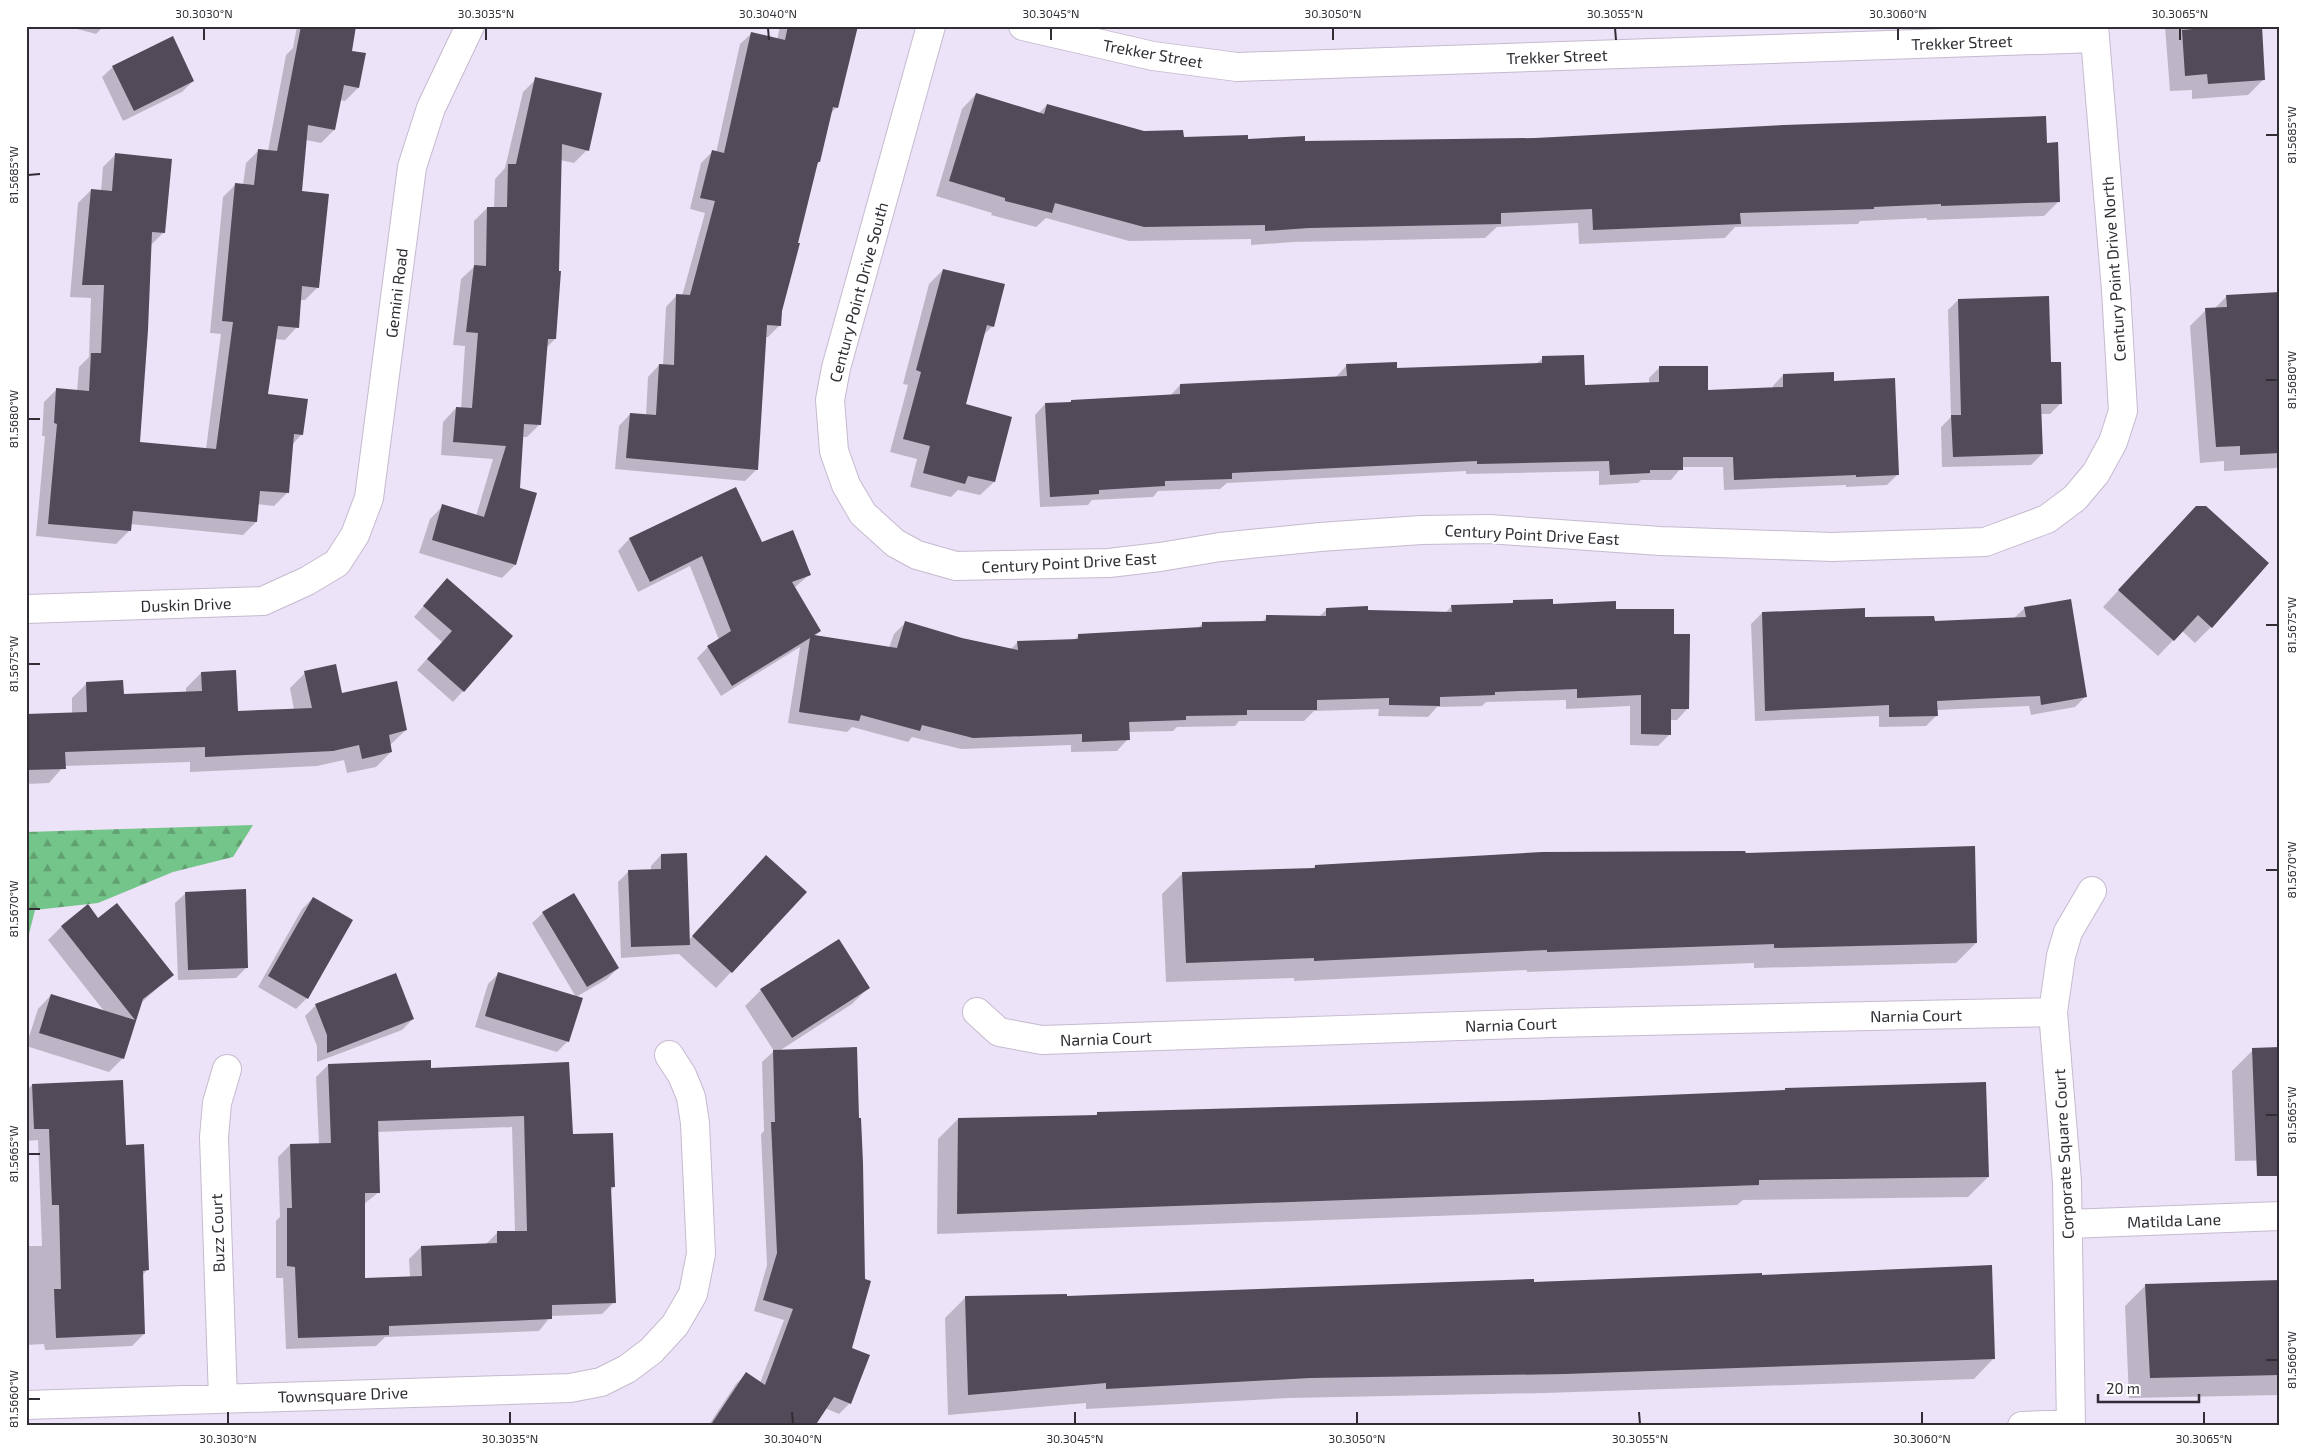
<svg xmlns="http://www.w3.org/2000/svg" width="2306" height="1452" font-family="'Exo 2',sans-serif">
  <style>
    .forest { fill: url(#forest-firs) }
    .shadow { fill: #0003; fill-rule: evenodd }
    .building { fill: #524959; fill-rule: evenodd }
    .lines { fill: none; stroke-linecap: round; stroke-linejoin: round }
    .street-casing { stroke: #c5bace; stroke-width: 30 }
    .street { stroke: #fff; stroke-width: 28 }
    .ticks { fill: none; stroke: #312d35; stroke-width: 2 }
    .labels { text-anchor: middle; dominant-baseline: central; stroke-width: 5; stroke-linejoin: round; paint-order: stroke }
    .street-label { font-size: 16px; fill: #312d35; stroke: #fff }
    .neatline { fill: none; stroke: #312d35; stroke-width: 2 }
    .ticks-label { font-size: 12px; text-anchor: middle; fill: #312d35 }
  </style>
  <defs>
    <pattern id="forest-firs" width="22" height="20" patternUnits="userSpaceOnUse" patternTransform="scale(1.25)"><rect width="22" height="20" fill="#74c589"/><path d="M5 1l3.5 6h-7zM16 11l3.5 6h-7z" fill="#60a071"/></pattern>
  </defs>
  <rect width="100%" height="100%" fill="#ede3f8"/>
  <path class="forest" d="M 253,825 L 233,857 L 173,872 L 98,903 L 35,910 L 26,946 L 26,832 Z"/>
  <path class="shadow" d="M 66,26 L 104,26 L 96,34 Z
    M 297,26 L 355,26 L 350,52 L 364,54 L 358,88 L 345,101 L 340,100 L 334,130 L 321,143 L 306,140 L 301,192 L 318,287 L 305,300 L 300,300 L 297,327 L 285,340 L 275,339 L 267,395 L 302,434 L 292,445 L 287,493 L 274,506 L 257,504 L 256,522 L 243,535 L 130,524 L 129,531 L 116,544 L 36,536 L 45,436 L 42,436 L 44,402 L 57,389 L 77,391 L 79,367 L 89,357 L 91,298 L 70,297 L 78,203 L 91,190 L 101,191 L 103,167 L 116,154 L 164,232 L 150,246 L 138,443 L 206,449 L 221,334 L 210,333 L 223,197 L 236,184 L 243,185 L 246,163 L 259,150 L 268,151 L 286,55 L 293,48 Z
    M 780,26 L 857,26 L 837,107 L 830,114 L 819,162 L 816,165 L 780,311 L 780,325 L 768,337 L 765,337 L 757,469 L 745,481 L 615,469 L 619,426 L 630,414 L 646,416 L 648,377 L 659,365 L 663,365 L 666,307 L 677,295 L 682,296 L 705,213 L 690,209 L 701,163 L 712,152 L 716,153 L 740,44 L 752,33 L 777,40 Z
    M 2162,26 L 2260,26 L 2264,79 L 2248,95 L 2192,99 L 2192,90 L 2170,91 L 2165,27 Z
    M 113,67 L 193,81 L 182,92 L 123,121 L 102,77 Z
    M 536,79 L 587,150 L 574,163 L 560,160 L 555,339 L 546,348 L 540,424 L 527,437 L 522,437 L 518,489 L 535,494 L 515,565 L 502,578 L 419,553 L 430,519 L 443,506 L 476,516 L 493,459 L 441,455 L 443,422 L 456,408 L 461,409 L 465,346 L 453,345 L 461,279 L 474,267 L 474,221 L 487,208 L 494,208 L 495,179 L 505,168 L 523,92 Z
    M 976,94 L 1039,113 L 1047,105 L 1144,132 L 1182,138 L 1304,142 L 2046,144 L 2059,201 L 2044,216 L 1927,220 L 1927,218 L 1860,221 L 1858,224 L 1735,227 L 1725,238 L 1579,244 L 1578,223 L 1497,227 L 1485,238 L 1293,242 L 1251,245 L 1251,239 L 1129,241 L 1046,218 L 1036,227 L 991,215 L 992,213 L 936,196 L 962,109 Z
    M 943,270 L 993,326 L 982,336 L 964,405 L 1011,417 L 994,482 L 980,495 L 958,490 L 951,497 L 910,487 L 917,459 L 890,452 L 908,385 L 903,384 L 929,284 Z
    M 2227,296 L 2280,311 L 2280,464 L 2276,468 L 2224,471 L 2224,461 L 2200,463 L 2190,326 L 2206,310 L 2214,309 Z
    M 1958,300 L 2049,364 L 2061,403 L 2050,414 L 2040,414 L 2042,454 L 2031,465 L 1942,467 L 1941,427 L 1951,417 L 1948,310 Z
    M 1543,358 L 1584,386 L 1649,384 L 1649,378 L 1660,367 L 1706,392 L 1773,389 L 1773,386 L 1783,375 L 1833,382 L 1897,475 L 1887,485 L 1846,487 L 1846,485 L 1724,490 L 1723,467 L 1682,467 L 1671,480 L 1641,480 L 1638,483 L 1599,485 L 1599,471 L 1466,474 L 1466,471 L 1227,483 L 1220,489 L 1158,491 L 1153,497 L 1092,500 L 1088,505 L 1040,507 L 1035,415 L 1045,404 L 1069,403 L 1071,401 L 1170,396 L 1180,385 L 1336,377 L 1347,365 L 1396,369 L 1536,364 Z
    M 735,488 L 762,543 L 809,575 L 794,588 L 820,631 L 814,637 L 889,648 L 894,634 L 905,623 L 961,639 L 1010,650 L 1018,642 L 1073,641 L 1079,635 L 1197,629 L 1202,624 L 1261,623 L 1267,617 L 1319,617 L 1327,609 L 1445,613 L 1452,606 L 1511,604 L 1513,602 L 1615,610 L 1673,635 L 1688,708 L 1677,720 L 1670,720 L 1670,734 L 1658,746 L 1630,745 L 1630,706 L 1566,709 L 1566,700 L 1486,702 L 1482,706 L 1437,707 L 1428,717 L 1378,716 L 1379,709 L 1314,711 L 1304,721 L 1239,721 L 1235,726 L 1177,727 L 1173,731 L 1128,732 L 1128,739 L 1117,751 L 1071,752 L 1071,745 L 961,749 L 912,737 L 908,742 L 852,727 L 847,732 L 788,723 L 800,647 L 721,696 L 697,658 L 708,647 L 719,640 L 690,566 L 638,592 L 618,551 L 629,539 Z
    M 2180,524 L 2211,627 L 2195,643 L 2182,631 L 2158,656 L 2103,607 Z
    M 447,579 L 463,691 L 453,702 L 417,670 L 442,642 L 414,617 Z
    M 2025,608 L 2086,696 L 2075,707 L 2031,715 L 2029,706 L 1936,710 L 1937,715 L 1926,726 L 1879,727 L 1879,716 L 1755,721 L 1751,624 L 1762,613 L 1933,623 L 2014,618 Z
    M 201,673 L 237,712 L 294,710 L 290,688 L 305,673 L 406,730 L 390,745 L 391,752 L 376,767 L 347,773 L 344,760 L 317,766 L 190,772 L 190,762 L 64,766 L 49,783 L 26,784 L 26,715 L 72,714 L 72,698 L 87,683 L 123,695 L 186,693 L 186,688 Z
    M 1744,854 L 1976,943 L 1956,963 L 1754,968 L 1754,963 L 1527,972 L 1527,970 L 1294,981 L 1294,978 L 1166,982 L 1162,894 L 1183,873 L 1312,869 L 1315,866 Z
    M 661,855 L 689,940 L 751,873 L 731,972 L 716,988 L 679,954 L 621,958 L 618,882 L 629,871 L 651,871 L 651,866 Z
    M 186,893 L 246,968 L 236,978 L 178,980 L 175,903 Z
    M 313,898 L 351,920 L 307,998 L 296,1009 L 258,987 L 302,909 Z
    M 543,913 L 618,968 L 607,979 L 576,997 L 532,923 Z
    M 98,920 L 172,975 L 141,1003 L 123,1058 L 109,1072 L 26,1046 L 38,1009 L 51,995 L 104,1011 L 48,940 L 62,926 Z
    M 499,973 L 568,1041 L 557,1052 L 475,1027 L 488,984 Z
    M 868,988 L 852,1004 L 779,1051 L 851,1349 L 850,1403 L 839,1414 L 825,1408 L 814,1426 L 708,1426 L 736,1384 L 746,1374 L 760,1383 L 784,1320 L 754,1311 L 767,1265 L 761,1134 L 764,1131 L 762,1062 L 774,1051 L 745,1006 L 761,990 Z
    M 316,1005 L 413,1019 L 402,1030 L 317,1062 L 317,1046 L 305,1016 Z
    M 2253,1050 L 2280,1160 L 2235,1161 L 2232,1071 Z
    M 328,1065 L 430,1070 L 571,1135 L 614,1187 L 610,1191 L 614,1302 L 602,1314 L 551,1316 L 539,1331 L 385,1337 L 376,1346 L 286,1349 L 283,1278 L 276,1278 L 276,1221 L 280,1217 L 278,1157 L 290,1145 L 319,1144 L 316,1077 ZM 512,1127 L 515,1232 L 497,1233 L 485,1245 L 421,1247 L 409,1259 L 410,1277 L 364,1279 L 364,1204 L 379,1192 L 377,1132 Z
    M 32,1085 L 125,1146 L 147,1270 L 142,1276 L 144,1334 L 132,1346 L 45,1350 L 44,1344 L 26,1345 L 26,1246 L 42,1246 L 38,1140 L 26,1141 L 26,1091 Z
    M 1786,1089 L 1988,1177 L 1968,1197 L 1743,1200 L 1737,1205 L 937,1234 L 938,1139 L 958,1119 L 1095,1116 L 1098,1113 L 1543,1101 L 1784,1091 Z
    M 1761,1276 L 1994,1358 L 1974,1379 L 1544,1393 L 1289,1398 L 1086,1409 L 1086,1403 L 948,1415 L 945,1318 L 965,1298 L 1065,1297 Z
    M 2280,1281 L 2280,1395 L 2129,1398 L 2125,1306 L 2146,1285 Z"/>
  <path class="building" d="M 301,26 L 356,26 L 352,51 L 366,53 L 359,88 L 344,85 L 335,130 L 308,125 L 302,191 L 329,194 L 319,288 L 302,286 L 299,328 L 278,326 L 268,394 L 308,399 L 303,435 L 294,434 L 289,493 L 260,491 L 257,522 L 133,511 L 131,531 L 48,524 L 57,424 L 54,423 L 56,388 L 89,391 L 91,353 L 101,353 L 104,285 L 82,285 L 91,189 L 112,191 L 115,153 L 172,159 L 165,233 L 152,232 L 148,330 L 140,442 L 216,449 L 233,322 L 222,321 L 235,183 L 254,185 L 258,149 L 277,151 Z
    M 788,26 L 858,26 L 838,108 L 833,107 L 820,162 L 818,162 L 798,243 L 800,243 L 782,311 L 781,326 L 767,325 L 758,470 L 626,458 L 630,413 L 656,415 L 659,364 L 674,365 L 676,294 L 690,295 L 715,201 L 700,198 L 712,150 L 724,153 L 751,32 L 785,40 Z
    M 2204,26 L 2262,26 L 2265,80 L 2208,84 L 2207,74 L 2185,76 L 2182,30 L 2204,28 Z
    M 173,36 L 194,81 L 134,111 L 112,66 Z
    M 535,77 L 602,93 L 589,151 L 562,144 L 559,271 L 561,271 L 556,339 L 548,339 L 541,425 L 524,424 L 520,488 L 537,493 L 516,565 L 432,540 L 442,504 L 484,517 L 506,446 L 453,442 L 456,407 L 472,408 L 478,333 L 466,332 L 474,265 L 486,266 L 487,207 L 507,207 L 508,164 L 516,164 Z
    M 976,93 L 1044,114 L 1047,104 L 1144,131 L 1183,130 L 1184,137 L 1248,135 L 1248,139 L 1305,136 L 1305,141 L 1535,138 L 1784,125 L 2046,116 L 2047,143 L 2058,142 L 2060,202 L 1941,206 L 1941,204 L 1874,207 L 1874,209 L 1740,213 L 1741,224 L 1593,230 L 1592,209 L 1501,213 L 1501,224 L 1309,228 L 1265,231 L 1265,225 L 1144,227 L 1055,203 L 1052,213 L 1005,201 L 1005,198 L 949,181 Z
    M 943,269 L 1005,284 L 994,327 L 987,325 L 966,404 L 1012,417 L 995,482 L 968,476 L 965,484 L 923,473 L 930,446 L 903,439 L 921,372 L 916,370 Z
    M 2280,292 L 2280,453 L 2240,455 L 2240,446 L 2216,447 L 2205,308 L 2227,307 L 2226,295 Z
    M 2049,296 L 2051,362 L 2061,362 L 2062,404 L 2041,404 L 2043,454 L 1953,457 L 1951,415 L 1961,415 L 1958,299 Z
    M 1584,355 L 1585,385 L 1659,382 L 1659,366 L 1708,366 L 1708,390 L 1783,387 L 1783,374 L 1834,372 L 1834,381 L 1895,378 L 1899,475 L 1856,477 L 1856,475 L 1734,480 L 1733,457 L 1683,457 L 1683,470 L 1650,470 L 1650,473 L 1610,475 L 1609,461 L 1477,464 L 1477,461 L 1232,473 L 1232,479 L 1165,481 L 1165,486 L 1099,490 L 1099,494 L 1050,497 L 1045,403 L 1071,402 L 1071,400 L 1180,394 L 1180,384 L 1347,376 L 1346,364 L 1397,362 L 1397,368 L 1483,365 L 1542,363 L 1542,356 Z
    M 736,487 L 762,542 L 793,530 L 811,575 L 792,582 L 821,631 L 814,635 L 897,648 L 905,621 L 962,638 L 1018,650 L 1017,641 L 1078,639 L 1078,634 L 1202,627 L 1202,622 L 1266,621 L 1266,615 L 1326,616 L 1326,608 L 1368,606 L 1368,610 L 1452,612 L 1451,605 L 1513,603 L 1513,600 L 1553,599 L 1553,604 L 1616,601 L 1616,609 L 1674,609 L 1674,634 L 1690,634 L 1689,709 L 1671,709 L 1671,735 L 1641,734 L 1641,695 L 1577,698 L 1577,689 L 1495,692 L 1495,695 L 1440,697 L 1440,706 L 1389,705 L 1389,698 L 1317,700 L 1317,710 L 1247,710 L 1247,715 L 1186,716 L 1186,720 L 1129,722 L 1130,740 L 1082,742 L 1082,734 L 973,738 L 922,725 L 920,731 L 861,715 L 859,721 L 799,712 L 810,638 L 732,686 L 707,646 L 731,631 L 702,556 L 650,582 L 629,538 Z
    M 2196,506 L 2206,506 L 2269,563 L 2212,628 L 2198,615 L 2174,641 L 2118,590 Z
    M 447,578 L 513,636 L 464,692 L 427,659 L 452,631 L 423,606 Z
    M 2071,599 L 2087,697 L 2041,705 L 2040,696 L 1937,701 L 1938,716 L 1889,717 L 1889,705 L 1765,711 L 1762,612 L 1865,608 L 1865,617 L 1934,616 L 1935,621 L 2026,617 L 2024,607 Z
    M 336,664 L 342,693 L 397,681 L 407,730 L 389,735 L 392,752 L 362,759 L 359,745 L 333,751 L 205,757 L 205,747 L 65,752 L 66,769 L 26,770 L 26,714 L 87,712 L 86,682 L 123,680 L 124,694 L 202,691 L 201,672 L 236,670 L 238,711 L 312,708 L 304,671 Z
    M 1975,846 L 1977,943 L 1774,948 L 1774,944 L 1547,952 L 1547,950 L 1314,961 L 1314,958 L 1186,963 L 1182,872 L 1315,868 L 1315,865 L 1542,852 L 1745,851 L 1746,853 Z
    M 687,853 L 690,945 L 631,947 L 628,870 L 661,869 L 661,854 Z
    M 766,855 L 807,892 L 732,973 L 692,936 Z
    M 246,889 L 248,968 L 188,970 L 185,892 Z
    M 574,893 L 619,968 L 587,987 L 542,912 Z
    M 313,897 L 353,920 L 308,999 L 268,976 Z
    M 117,903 L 174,975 L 143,999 L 124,1059 L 39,1033 L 51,994 L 135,1020 L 61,926 L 88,904 L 98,918 Z
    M 839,939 L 870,988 L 792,1038 L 760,989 Z
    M 498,972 L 583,998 L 569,1042 L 485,1016 Z
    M 396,973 L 414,1019 L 327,1053 L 327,1035 L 315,1004 Z
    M 857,1047 L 859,1118 L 861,1118 L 863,1163 L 865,1279 L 871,1281 L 852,1348 L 870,1355 L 851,1404 L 834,1397 L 815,1426 L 710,1426 L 746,1372 L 765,1385 L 793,1309 L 763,1300 L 777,1253 L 771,1122 L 775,1122 L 773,1050 Z
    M 2280,1047 L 2280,1176 L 2257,1176 L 2252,1048 Z
    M 431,1060 L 431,1068 L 569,1062 L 573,1134 L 613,1133 L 615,1187 L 611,1187 L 616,1303 L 552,1305 L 552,1319 L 389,1326 L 389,1335 L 298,1338 L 295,1267 L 287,1266 L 287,1208 L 292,1208 L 290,1144 L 331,1143 L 328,1064 ZM 524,1116 L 527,1231 L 497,1231 L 497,1243 L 421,1246 L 422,1276 L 365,1278 L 365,1193 L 380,1193 L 378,1121 Z
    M 123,1080 L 126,1145 L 144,1144 L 149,1270 L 143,1271 L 145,1334 L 56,1338 L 54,1289 L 61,1289 L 59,1205 L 52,1205 L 49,1129 L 34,1129 L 32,1084 Z
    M 1986,1082 L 1989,1177 L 1759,1180 L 1759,1185 L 957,1214 L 958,1118 L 1097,1115 L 1097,1112 L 1543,1100 L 1785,1090 L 1785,1088 Z
    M 1992,1265 L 1995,1359 L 1565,1374 L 1310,1378 L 1106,1389 L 1106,1383 L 968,1395 L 965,1296 L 1067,1294 L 1067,1296 L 1534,1279 L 1534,1282 L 1762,1273 L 1762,1275 Z
    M 2280,1280 L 2280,1375 L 2150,1378 L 2145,1284 Z"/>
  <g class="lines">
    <defs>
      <path id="street" d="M 931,26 L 836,368 L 830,400 L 834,451 L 846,485 L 863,514 L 895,543 L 917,555 L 956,566 L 1109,563 L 1160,557 L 1220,547 L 1320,537 L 1421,530 L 1489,529 L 1660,541 L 1832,547 L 1985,542 L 2047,519 L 2075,498 L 2096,473 L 2113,442 L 2123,411 L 2116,290 L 2094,26
        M 1023,26 L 1153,56 L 1237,67 L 2095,38
        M 26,609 L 263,601 L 307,581 L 337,563 L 355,535 L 369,498 L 412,167 L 431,108 L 470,26
        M 977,1012 L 999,1032 L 1042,1040 L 1551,1023 L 2053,1012
        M 2068,1224 L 2280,1216
        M 223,1398 L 214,1137 L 217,1103 L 227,1069
        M 26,1405 L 570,1388 L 601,1382 L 627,1369 L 651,1351 L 675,1325 L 693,1294 L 701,1254 L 695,1123 L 691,1097 L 682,1075 L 669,1055
        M 2022,1426 L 2071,1424
        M 2071,1426 L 2067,1182 L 2053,1012 L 2061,956 L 2068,932 L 2092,891"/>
    </defs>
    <use href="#street" class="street-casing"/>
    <use href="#street" class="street"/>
  </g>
  <path class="ticks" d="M 204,28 L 204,40M 486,28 L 486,40M 768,28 L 769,40M 1051,28 L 1051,40M 1333,28 L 1333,40M 1615,28 L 1616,40M 1898,28 L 1898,40M 2180,28 L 2180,40M 2266,135 L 2278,135M 28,175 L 40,174M 2266,380 L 2278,380M 28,419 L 40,419M 2266,625 L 2278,625M 28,664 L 40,664M 2266,870 L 2278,870M 28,909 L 40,909M 2266,1115 L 2278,1115M 28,1154 L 40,1154M 2266,1360 L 2278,1360M 28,1399 L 40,1399M 228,1412 L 228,1424M 510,1412 L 510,1424M 792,1412 L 793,1424M 1075,1412 L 1075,1424M 1357,1412 L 1357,1424M 1639,1412 L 1640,1424M 1922,1412 L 1922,1424M 2204,1412 L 2204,1424"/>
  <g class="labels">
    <g class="street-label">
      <text transform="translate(1962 42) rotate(-2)">Trekker Street</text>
      <text transform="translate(1153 53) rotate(10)">Trekker Street</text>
      <text transform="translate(1557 56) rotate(-2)">Trekker Street</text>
      <text transform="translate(2113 269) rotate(-94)">Century Point Drive North</text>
      <text transform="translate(858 292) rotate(-75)">Century Point Drive South</text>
      <text transform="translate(396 293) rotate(-83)">Gemini Road</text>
      <text transform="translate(1532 534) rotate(3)">Century Point Drive East</text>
      <text transform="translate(1069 562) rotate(-3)">Century Point Drive East</text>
      <text transform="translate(186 604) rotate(-2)">Duskin Drive</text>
      <text transform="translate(1916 1015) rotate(-1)">Narnia Court</text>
      <text transform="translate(1511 1024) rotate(-2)">Narnia Court</text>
      <text transform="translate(1106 1038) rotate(-2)">Narnia Court</text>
      <text transform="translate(2063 1154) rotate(-93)">Corporate Square Court</text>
      <text transform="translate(2174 1220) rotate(-2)">Matilda Lane</text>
      <text transform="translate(217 1233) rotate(-92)">Buzz Court</text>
      <text transform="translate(343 1394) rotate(-2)">Townsquare Drive</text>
    </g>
  </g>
  <rect width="2306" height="1452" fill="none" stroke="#ffffff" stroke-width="55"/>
  <path d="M2098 1394v8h101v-8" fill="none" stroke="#312d35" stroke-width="2.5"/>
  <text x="2106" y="1394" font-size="15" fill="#312d35" stroke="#ffffff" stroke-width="4" paint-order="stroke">20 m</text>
  <rect x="28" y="28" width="2250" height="1396" class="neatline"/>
  <g class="ticks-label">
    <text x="204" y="18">30.3030°N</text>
    <text x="486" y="18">30.3035°N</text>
    <text x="768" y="18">30.3040°N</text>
    <text x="1051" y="18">30.3045°N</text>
    <text x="1333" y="18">30.3050°N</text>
    <text x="1615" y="18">30.3055°N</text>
    <text x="1898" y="18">30.3060°N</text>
    <text x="2180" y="18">30.3065°N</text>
    <text transform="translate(2292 135) rotate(-90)" y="4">81.5685°W</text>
    <text transform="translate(14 175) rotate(-90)" y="4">81.5685°W</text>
    <text transform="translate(2292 380) rotate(-90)" y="4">81.5680°W</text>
    <text transform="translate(14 419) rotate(-90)" y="4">81.5680°W</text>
    <text transform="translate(2292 625) rotate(-90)" y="4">81.5675°W</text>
    <text transform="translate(14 664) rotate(-90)" y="4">81.5675°W</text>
    <text transform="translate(2292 870) rotate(-90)" y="4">81.5670°W</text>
    <text transform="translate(14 909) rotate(-90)" y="4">81.5670°W</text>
    <text transform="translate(2292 1115) rotate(-90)" y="4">81.5665°W</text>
    <text transform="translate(14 1154) rotate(-90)" y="4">81.5665°W</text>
    <text transform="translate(2292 1360) rotate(-90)" y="4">81.5660°W</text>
    <text transform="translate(14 1399) rotate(-90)" y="4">81.5660°W</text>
    <text x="228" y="1443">30.3030°N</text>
    <text x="510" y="1443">30.3035°N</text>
    <text x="793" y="1443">30.3040°N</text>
    <text x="1075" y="1443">30.3045°N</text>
    <text x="1357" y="1443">30.3050°N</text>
    <text x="1640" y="1443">30.3055°N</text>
    <text x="1922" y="1443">30.3060°N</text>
    <text x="2204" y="1443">30.3065°N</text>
  </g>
</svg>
